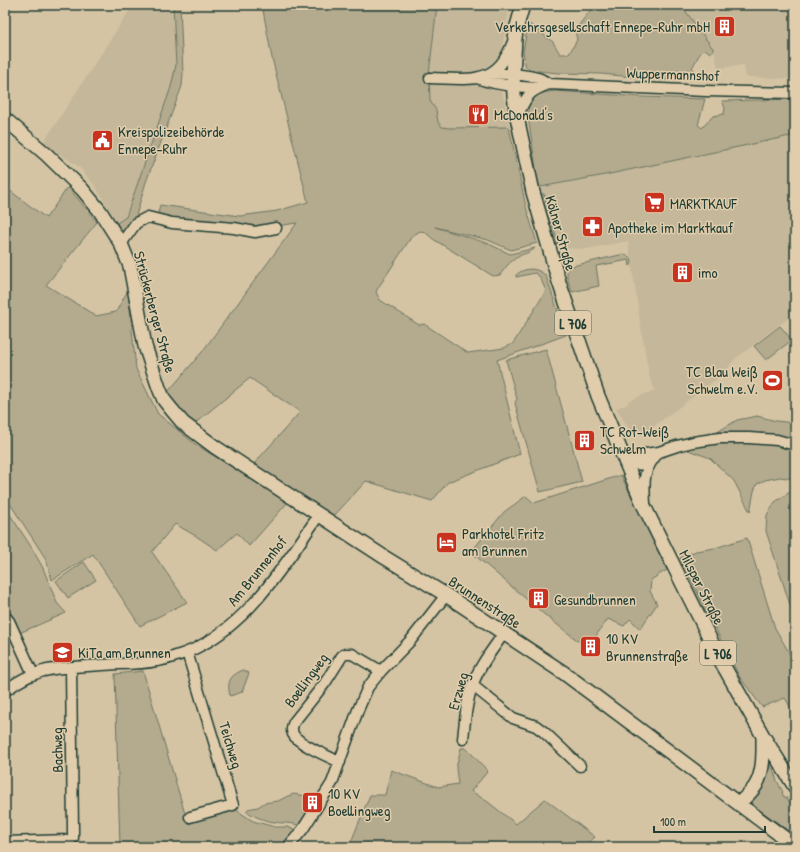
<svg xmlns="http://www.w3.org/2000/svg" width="800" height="852" font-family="'Patrick Hand',sans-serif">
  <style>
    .built { fill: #c4b79a }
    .green { fill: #b4ab8f; stroke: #6a7462 }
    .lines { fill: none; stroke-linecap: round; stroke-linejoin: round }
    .minor-casing { stroke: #1f3d34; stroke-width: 13 }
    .major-casing { stroke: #1f3d34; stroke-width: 16 }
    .minor { stroke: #e1cdab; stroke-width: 10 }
    .major { stroke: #e1cdab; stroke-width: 13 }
    .labels { text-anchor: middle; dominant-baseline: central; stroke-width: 3; stroke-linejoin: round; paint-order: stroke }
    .shield { fill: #e1cdab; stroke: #596858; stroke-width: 1 }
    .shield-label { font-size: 14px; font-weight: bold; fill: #1f3d34 }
    .poi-label { font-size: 15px; fill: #1f3d34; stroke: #e1cdab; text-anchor: start }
    .street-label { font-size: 15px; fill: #1f3d34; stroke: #e1cdab }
  </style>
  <rect width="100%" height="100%" fill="#d5c4a4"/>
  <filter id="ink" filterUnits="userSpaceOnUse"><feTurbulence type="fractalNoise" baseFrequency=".025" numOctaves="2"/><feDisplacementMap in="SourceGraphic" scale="8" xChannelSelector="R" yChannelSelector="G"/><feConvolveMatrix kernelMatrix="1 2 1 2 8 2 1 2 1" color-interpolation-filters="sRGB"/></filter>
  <g filter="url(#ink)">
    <path class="built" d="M 133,5 L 173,5 L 176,65 L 171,87 L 126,217 L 117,223 L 96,187 L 79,167 L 43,143 Z
      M 437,5 L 510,5 L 501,53 L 498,60 L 494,64 L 493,89 L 500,91 L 503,94 L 509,127 L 450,128 L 442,127 L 438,122 L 436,110 L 430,101 L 429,74 Z
      M 681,5 L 795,5 L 795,79 L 746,77 L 744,65 L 718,68 L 714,50 Z
      M 795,135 L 795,313 L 735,359 L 723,374 L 649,430 L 631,432 L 616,408 L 628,404 L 628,401 L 655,390 L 649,375 L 641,328 L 628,241 L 587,249 L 558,248 L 541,194 L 540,187 L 605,175 Z"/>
    <path class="green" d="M 173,5 L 180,5 L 183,74 L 182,86 L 146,182 L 134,222 L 123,238 L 117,223 L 126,217 L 171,87 L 176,65 Z
      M 262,5 L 437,5 L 429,74 L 430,101 L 436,110 L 438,122 L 442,127 L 450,128 L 509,127 L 526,207 L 537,243 L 511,250 L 488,240 L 435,227 L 487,243 L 510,254 L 535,248 C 530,253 524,253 518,257 C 510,261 505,268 500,275 L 493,276 L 433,239 L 425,232 L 420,231 L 412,236 L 378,288 L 376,292 L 380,300 L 419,325 L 424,324 L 468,353 L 504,348 L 512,344 L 514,342 L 546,291 L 540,277 L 535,273 L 516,277 L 516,275 C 525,267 537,267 546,276 L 566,335 L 497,360 L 520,454 L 448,482 L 432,501 L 366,481 L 333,517 L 253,465 L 300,412 L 250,378 L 193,425 L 186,417 L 167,393 L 202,352 L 297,223 L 257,229 L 157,218 L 160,205 L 240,216 L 277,211 L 308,202 L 272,58 Z
      M 591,5 L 681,5 L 714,50 L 710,53 L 705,49 L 699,55 L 692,68 L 696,72 L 686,78 L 662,80 L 644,78 L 601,74 L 558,73 L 530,70 L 526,67 L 525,63 L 523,52 L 528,23 L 553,42 L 560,54 L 569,54 L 577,40 L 575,30 L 590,11 Z
      M 554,91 L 643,97 L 705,99 L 698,125 L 702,128 L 713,116 L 724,114 L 725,108 L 722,101 L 795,99 L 795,135 L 605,175 L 540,187 L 537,183 L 536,168 L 528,117 L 528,108 L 530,102 L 535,96 L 542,93 Z
      M 5,187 L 46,218 L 68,187 L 97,222 L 46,285 L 96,316 L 116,312 L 128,290 L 136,369 L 158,414 L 195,444 L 288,502 L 249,546 L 237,533 L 217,550 L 196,536 L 175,524 L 152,552 L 187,602 L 140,626 L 93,554 L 52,580 L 46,559 L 5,496 Z
      M 542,194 L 544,194 L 558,244 L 554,243 L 541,195 Z
      M 624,254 L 631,258 L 632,263 L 630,266 L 629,260 L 596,266 L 599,286 L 572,292 C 569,283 565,276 568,267 Z
      M 780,326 L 792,340 L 766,360 L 754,346 Z
      M 546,349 L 582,482 L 540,492 L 515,403 L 517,399 L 506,360 Z
      M 757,416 L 776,421 L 795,423 L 795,479 L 780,477 L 765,480 L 757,484 L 754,491 L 750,512 L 734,481 L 710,458 L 688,450 L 737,420 Z
      M 621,475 L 667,570 L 660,574 L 651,580 L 650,591 L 657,604 L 640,629 L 630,619 L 624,626 L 608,619 L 587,648 L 545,615 L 471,552 L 504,512 L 526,496 L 534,503 Z
      M 795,489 L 795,620 L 766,531 L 767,515 L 775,502 L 787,494 Z
      M 5,507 L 30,545 L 43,568 L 57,603 L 66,613 L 17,634 L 7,609 L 5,610 Z
      M 747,538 L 775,628 L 795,663 L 795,715 L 785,698 L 762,707 L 739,676 L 680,558 L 696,551 L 715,548 Z
      M 84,562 L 96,580 L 68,598 L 56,581 Z
      M 243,670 L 249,673 L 242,692 L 230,696 C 227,682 229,676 243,670 Z
      M 143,671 L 188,824 L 233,808 L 253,821 L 275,827 L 287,827 L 297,830 L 282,847 L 120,847 L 115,674 Z
      M 461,748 L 466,748 L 488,771 L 471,791 L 488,802 L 516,824 L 545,799 L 595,837 L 588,843 L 590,847 L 349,847 L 370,795 L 385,795 L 391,770 L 438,787 L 458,784 L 456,768 Z
      M 769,762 L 773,769 L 777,781 L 783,792 L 782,793 L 784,797 L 786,797 L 790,803 L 795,807 L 795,835 L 751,804 L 750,802 Z
      M 294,794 L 318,798 L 300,826 C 292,822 284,824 275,822 C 265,821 255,817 246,811 L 248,809 L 258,807 L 264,803 L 278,801 L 288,796 Z"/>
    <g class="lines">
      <defs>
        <path id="minor" d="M 489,74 C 505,73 522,74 538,78 C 542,79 546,82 549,84
          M 430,78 C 454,78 484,85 501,64 C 506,58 510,49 513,42
          M 477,78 C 495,85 519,87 539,88
          M 517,117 C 527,96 527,92 549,84 L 706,91 L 795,93
          M 121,244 L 136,223 L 148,217 L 172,223 L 234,228 L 255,232 L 276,228
          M 625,460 L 639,455 L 659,452 L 677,446 L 693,442 L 720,438 L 749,438 L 777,440 L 795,445
          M 625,460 C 636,466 642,466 652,460
          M 645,504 C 644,480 642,471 659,452
          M 5,616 L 9,621 L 33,674
          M 187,652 L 233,805 L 190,817
          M 472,685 L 513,718 L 536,726 L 544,732 L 580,766
          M 5,691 C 19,680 37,671 54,669 C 60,668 66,668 72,667 C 88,666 103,665 118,664 C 131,664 144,664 157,661 C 169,659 190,652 200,646 C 252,619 286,562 319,515
          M 463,739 C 465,721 466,701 473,684 C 479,666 493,649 504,633
          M 340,762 C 329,757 298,744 293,734 C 291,730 292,726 294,722 L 325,683 L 342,656 L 345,654 L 352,654 L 381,671
          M 5,842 L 69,840 L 73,838 L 73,831 L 71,668
          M 288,847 L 303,829 L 332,783 L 358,710 L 368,687 L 381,671 L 411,640 L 446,595"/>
        <path id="major" d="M 523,5 L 517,26 L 515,38 L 513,74 L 514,95 L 517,117 L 533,192 L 559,282 L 598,396 L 643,504 L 722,663 L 763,736 L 795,787
          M 5,119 L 47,155 L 82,189 L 100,211 L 121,244 L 130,266 L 145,346 L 159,388 L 164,400 L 172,410 L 183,423 L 215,447 L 384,557 L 446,595 L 564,673 L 795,846
          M 739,804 C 744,798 752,792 756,785 C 764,770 763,754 763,738"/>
      </defs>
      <use href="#minor" class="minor-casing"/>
      <use href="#major" class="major-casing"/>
      <use href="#minor" class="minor"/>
      <use href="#major" class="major"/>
    </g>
  </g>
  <defs>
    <symbol id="building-square" viewBox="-11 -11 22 22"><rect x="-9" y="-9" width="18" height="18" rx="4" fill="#c8321e" stroke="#e1cdab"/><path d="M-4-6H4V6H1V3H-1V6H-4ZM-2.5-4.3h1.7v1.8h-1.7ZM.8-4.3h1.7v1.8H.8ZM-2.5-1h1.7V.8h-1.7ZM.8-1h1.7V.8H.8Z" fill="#fff"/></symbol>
    <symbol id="restaurant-square" viewBox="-11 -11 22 22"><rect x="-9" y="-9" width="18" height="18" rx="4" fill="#c8321e" stroke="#e1cdab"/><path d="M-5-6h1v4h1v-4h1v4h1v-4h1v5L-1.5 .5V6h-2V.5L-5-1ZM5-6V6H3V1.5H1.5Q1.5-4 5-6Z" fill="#fff"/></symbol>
    <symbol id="civic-square" viewBox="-11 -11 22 22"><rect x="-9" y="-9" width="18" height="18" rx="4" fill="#c8321e" stroke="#e1cdab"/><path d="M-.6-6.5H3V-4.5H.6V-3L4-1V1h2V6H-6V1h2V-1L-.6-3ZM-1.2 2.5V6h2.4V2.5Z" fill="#fff"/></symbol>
    <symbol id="supermarket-square" viewBox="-11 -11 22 22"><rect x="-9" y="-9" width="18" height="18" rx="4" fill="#c8321e" stroke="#e1cdab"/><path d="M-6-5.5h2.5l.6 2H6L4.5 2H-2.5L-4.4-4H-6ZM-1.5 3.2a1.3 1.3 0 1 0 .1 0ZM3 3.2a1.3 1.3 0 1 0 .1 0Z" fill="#fff"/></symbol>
    <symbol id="pharmacy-square" viewBox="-11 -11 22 22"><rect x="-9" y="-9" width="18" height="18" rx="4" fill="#c8321e" stroke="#e1cdab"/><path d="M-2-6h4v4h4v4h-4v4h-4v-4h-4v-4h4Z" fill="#fff"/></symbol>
    <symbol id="stadium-square" viewBox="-11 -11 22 22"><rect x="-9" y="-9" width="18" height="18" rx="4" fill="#c8321e" stroke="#e1cdab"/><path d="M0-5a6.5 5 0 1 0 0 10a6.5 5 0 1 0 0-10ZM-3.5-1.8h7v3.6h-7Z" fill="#fff"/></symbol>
    <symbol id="hotel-square" viewBox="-11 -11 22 22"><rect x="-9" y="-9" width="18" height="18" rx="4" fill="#c8321e" stroke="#e1cdab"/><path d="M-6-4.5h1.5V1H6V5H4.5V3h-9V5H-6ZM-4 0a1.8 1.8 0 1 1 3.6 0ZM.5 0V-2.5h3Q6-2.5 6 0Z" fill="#fff"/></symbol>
    <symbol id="school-square" viewBox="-11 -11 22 22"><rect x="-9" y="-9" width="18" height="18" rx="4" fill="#c8321e" stroke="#e1cdab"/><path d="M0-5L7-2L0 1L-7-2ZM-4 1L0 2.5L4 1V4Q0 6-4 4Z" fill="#fff"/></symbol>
  </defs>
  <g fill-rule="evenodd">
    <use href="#building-square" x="712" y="14" width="25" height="25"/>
    <use href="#restaurant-square" x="466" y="102" width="25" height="25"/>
    <use href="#civic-square" x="90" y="128" width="25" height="25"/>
    <use href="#supermarket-square" x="642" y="190" width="25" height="25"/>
    <use href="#pharmacy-square" x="580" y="214" width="25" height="25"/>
    <use href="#building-square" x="670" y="260" width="25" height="25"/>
    <use href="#stadium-square" x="760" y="368" width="25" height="25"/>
    <use href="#building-square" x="572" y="428" width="25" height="25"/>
    <use href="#hotel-square" x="434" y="530" width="25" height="25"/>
    <use href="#building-square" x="526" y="586" width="25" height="25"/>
    <use href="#building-square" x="578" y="634" width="25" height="25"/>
    <use href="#school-square" x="50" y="640" width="25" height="25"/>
    <use href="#building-square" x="300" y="790" width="25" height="25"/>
  </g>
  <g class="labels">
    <g class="shield">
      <rect x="555" y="311" width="36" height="24" rx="3"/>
      <rect x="700" y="641" width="36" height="24" rx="3"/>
    </g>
    <g class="shield-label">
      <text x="573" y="323">L 706</text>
      <text x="718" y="653">L 706</text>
    </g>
    <g class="poi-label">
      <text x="710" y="26" text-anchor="end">Verkehrsgesellschaft Ennepe-Ruhr mbH</text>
      <text x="494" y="114">McDonald's</text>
      <text x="118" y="131">Kreispolizeibehörde<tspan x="118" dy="17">Ennepe-Ruhr</tspan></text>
      <text x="670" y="203">MARKTKAUF</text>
      <text x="608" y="227">Apotheke im Marktkauf</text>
      <text x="698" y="272">imo</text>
      <text x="758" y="371" text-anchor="end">TC Blau Weiß<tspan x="758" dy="17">Schwelm e.V.</tspan></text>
      <text x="600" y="431">TC Rot-Weiß<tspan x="600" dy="17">Schwelm</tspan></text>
      <text x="462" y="533">Parkhotel Fritz<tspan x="462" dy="17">am Brunnen</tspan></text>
      <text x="554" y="599">Gesundbrunnen</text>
      <text x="606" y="638">10 KV<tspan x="606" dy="17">Brunnenstraße</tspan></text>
      <text x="78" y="652">KiTa am Brunnen</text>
      <text x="328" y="793">10 KV<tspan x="328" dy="17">Boellingweg</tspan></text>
    </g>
    <g class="street-label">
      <text transform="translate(673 74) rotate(2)">Wuppermannshof</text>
      <text transform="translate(561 233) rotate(74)">Kölner Straße</text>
      <text transform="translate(155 312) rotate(75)">Strückerberger Straße</text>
      <text transform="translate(257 571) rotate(-51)">Am Brunnenhof</text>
      <text transform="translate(702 587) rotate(63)">Milsper Straße</text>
      <text transform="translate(485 602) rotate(33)">Brunnenstraße</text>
      <text transform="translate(306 680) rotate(-54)">Boellingweg</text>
      <text transform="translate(458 691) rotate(-74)">Erzweg</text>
      <text transform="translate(231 745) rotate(73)">Teichweg</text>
      <text transform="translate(57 750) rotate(-91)">Bachweg</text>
    </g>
  </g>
  <rect width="800" height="852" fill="none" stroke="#e1cdab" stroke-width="20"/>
  <rect x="10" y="10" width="780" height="832" fill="none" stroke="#1f3d34" stroke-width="1.5" filter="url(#ink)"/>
  <path d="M654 826v6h111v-6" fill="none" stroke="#1f3d34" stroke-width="2"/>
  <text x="660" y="826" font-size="12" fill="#1f3d34" stroke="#e1cdab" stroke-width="3" paint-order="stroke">100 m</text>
</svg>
